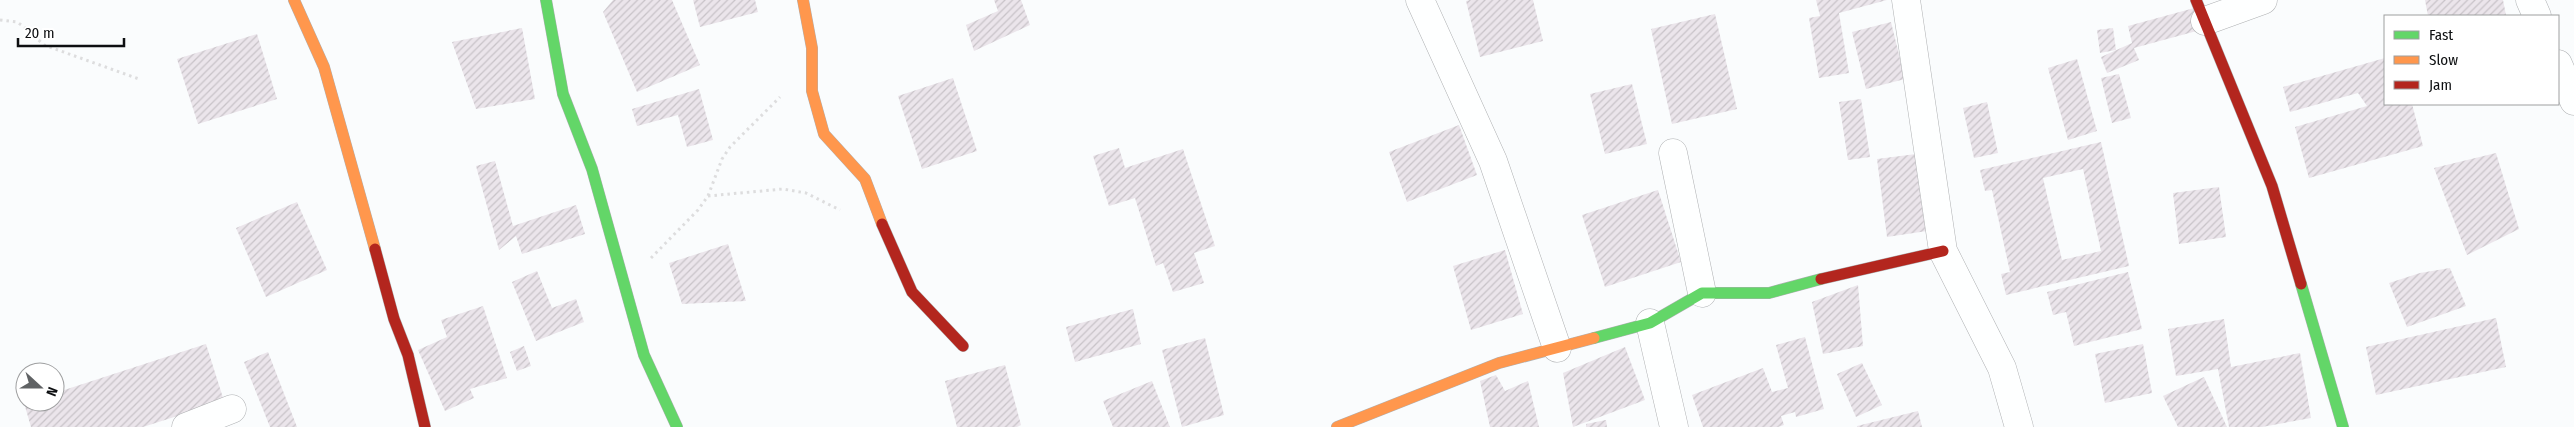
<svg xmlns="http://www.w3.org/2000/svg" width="2574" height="427" font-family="'Fira Sans Condensed',sans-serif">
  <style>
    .building { fill: url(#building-hatch); fill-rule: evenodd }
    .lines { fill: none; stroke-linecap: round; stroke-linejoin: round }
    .street-casing { stroke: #afb1b3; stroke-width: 29 }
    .fast-casing { stroke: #afb1b3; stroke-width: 12 }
    .slow-casing { stroke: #afb1b3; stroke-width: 12 }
    .jam-casing { stroke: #afb1b3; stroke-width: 12 }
    .path { stroke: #ddddde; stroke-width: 3; stroke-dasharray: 2.5 4; stroke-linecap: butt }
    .street { stroke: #feffff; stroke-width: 28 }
    .fast { stroke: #63d668; stroke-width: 11 }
    .slow { stroke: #ff974d; stroke-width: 11 }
    .jam { stroke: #b3261e; stroke-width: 11 }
  </style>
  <defs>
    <pattern id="building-hatch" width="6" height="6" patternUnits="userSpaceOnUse" patternTransform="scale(1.25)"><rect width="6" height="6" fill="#ebe5eb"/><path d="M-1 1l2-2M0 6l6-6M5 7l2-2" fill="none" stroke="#c8c3c8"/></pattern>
  </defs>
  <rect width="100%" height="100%" fill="#fafcfd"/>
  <path class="building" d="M 613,0 L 672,0 L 700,65 L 637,92 L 603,12 Z
    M 693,0 L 755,0 L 758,12 L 700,27 Z
    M 994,0 L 1021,0 L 1030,25 L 974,51 L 966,25 L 998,11 Z
    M 1470,0 L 1533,0 L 1543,41 L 1480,57 L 1466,1 Z
    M 1816,0 L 1887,0 L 1839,13 L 1849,73 L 1819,78 L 1809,18 L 1820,16 Z
    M 2425,0 L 2503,0 L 2506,15 L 2428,16 Z
    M 2198,7 L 2204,29 L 2134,48 L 2139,60 L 2107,73 L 2101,57 L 2132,43 L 2128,26 Z
    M 1715,14 L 1737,109 L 1672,124 L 1651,29 Z
    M 1891,22 L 1905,79 L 1866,89 L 1852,32 Z
    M 522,28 L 535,99 L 476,109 L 452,42 Z
    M 2113,28 L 2116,50 L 2100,53 L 2097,30 Z
    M 257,34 L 277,99 L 198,124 L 177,59 Z
    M 2385,58 L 2385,104 L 2412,104 L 2423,146 L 2309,178 L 2295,127 L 2367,106 L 2358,93 L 2290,112 L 2283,87 Z
    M 2077,59 L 2097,131 L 2068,140 L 2048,68 Z
    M 2119,74 L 2131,118 L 2112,123 L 2101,78 Z
    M 953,78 L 977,151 L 922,169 L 898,96 Z
    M 1632,84 L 1647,144 L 1605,154 L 1590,94 Z
    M 699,89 L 713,140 L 687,147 L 678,115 L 637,126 L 632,109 Z
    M 1861,99 L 1870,157 L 1848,160 L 1839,102 Z
    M 1987,102 L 1998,153 L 1974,158 L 1963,108 Z
    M 1459,125 L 1477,175 L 1407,202 L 1389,152 Z
    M 2101,142 L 2129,266 L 2006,295 L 2001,274 L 2010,272 L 1992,190 L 1985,191 L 1980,170 ZM 2083,169 L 2101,251 L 2062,260 L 2043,178 Z
    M 1119,148 L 1125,168 L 1183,149 L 1215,246 L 1194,253 L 1204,283 L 1173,292 L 1163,263 L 1156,266 L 1135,198 L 1109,206 L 1093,156 Z
    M 2496,153 L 2519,229 L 2467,255 L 2434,168 Z
    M 1916,154 L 1927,231 L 1887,237 L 1877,159 Z
    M 495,161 L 513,226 L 576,205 L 585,234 L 522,254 L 516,236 L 499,250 L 476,166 Z
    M 2219,187 L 2226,237 L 2179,244 L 2173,193 Z
    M 1658,190 L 1681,262 L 1605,287 L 1582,215 Z
    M 297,202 L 327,270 L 266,297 L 236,228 Z
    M 728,244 L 746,301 L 682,304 L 669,263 Z
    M 1505,250 L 1523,314 L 1471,330 L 1453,266 Z
    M 2450,268 L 2466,306 L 2407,327 L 2389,283 L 2420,273 Z
    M 537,271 L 552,308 L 576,299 L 584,322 L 536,341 L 512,282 Z
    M 2128,272 L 2142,329 L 2074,346 L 2066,312 L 2053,315 L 2047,292 Z
    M 1858,285 L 1863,346 L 1823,354 L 1812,302 Z
    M 483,306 L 507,378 L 470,389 L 474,398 L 445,411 L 418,350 L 447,337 L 441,320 Z
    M 1133,309 L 1141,344 L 1075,362 L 1066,327 Z
    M 2496,318 L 2506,367 L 2376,395 L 2366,347 Z
    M 2224,319 L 2231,367 L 2300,353 L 2311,418 L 2262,427 L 2229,427 L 2218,369 L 2176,376 L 2168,329 Z
    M 1805,337 L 1824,409 L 1796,417 L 1795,412 L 1781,416 L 1784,425 L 1778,427 L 1703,427 L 1692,395 L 1763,368 L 1772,392 L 1788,388 L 1776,345 Z
    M 1205,338 L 1224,415 L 1182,427 L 1162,350 Z
    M 206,344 L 224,401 L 143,427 L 31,427 L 24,403 L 55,402 L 55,393 Z
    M 2143,344 L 2152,393 L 2105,403 L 2095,354 Z
    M 524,346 L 531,366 L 517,371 L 510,352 Z
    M 1625,347 L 1645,400 L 1573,427 L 1563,373 Z
    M 268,352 L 297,427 L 270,427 L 244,362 Z
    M 1862,363 L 1882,405 L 1856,417 L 1837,374 Z
    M 1005,365 L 1021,425 L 1017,427 L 957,427 L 945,381 Z
    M 1496,375 L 1505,391 L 1528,381 L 1539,427 L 1490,427 L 1480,381 Z
    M 2204,377 L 2227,427 L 2178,427 L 2163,396 Z
    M 1152,381 L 1170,427 L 1113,427 L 1103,401 Z
    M 1918,411 L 1922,427 L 1857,427 L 1857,426 Z
    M 1606,420 L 1607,427 L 1586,427 L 1586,424 Z"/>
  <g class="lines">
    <defs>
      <path id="street" d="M 1420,0 L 1493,161 L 1557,348
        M 1906,0 L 1943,251 L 2002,368 L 2019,427
        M 2530,0 L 2537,16
        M 2205,21 L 2263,0
        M 2558,64 L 2574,101
        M 1673,153 L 1702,293
        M 1650,323 L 1674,427
        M 186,427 L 232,409"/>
      <path id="fast" d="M 546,0 L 563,94 L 592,169 L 644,355 L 677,427
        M 2301,284 L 2343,427
        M 1594,338 L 1650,323 L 1702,293 L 1769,293 L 1821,279"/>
      <path id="slow" d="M 294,0 L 324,67 L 375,249
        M 803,0 L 812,48 L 812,91 L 824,134 L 865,179 L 882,224
        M 1337,427 L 1499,363 L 1594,338"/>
      <path id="jam" d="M 2196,0 L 2272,186 L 2301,284
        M 882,224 L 912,292 L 963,346
        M 375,249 L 394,319 L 408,355 L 425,427
        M 1821,279 L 1943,251"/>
    </defs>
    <use href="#street" class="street-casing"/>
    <use href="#fast" class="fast-casing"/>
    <use href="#slow" class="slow-casing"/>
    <use href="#jam" class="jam-casing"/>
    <path class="path" d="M 0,20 L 17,22 L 24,27 L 44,45 L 139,79
      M 708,196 L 783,189 L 806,193 L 840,210
      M 651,258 L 698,210 L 708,196 L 722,159 L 730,147 L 780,97"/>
    <use href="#street" class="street"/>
    <use href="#fast" class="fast"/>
    <use href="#slow" class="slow"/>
    <use href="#jam" class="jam"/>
  </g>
  <rect x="2384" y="15" width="175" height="90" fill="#ffffff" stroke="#9e9fa0"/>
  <rect x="2394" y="31" width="25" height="8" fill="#63d668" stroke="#9e9fa0"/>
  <text x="2429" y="40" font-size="15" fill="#0d0f11">Fast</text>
  <rect x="2394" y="56" width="25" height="8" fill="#ff974d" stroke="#9e9fa0"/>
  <text x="2429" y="65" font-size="15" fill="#0d0f11">Slow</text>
  <rect x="2394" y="81" width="25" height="8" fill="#b3261e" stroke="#9e9fa0"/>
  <text x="2429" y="90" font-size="15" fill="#0d0f11">Jam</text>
  <g transform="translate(40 387) rotate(111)"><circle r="24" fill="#ffffff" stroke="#9e9fa0"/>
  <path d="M0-4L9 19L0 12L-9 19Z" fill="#606264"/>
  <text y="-8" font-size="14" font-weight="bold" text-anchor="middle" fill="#0d0f11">N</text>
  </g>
  <path d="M18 38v8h106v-8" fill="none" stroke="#0d0f11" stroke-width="2.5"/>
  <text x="25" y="38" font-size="15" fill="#0d0f11" stroke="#ffffff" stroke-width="4" paint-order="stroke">20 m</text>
</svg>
